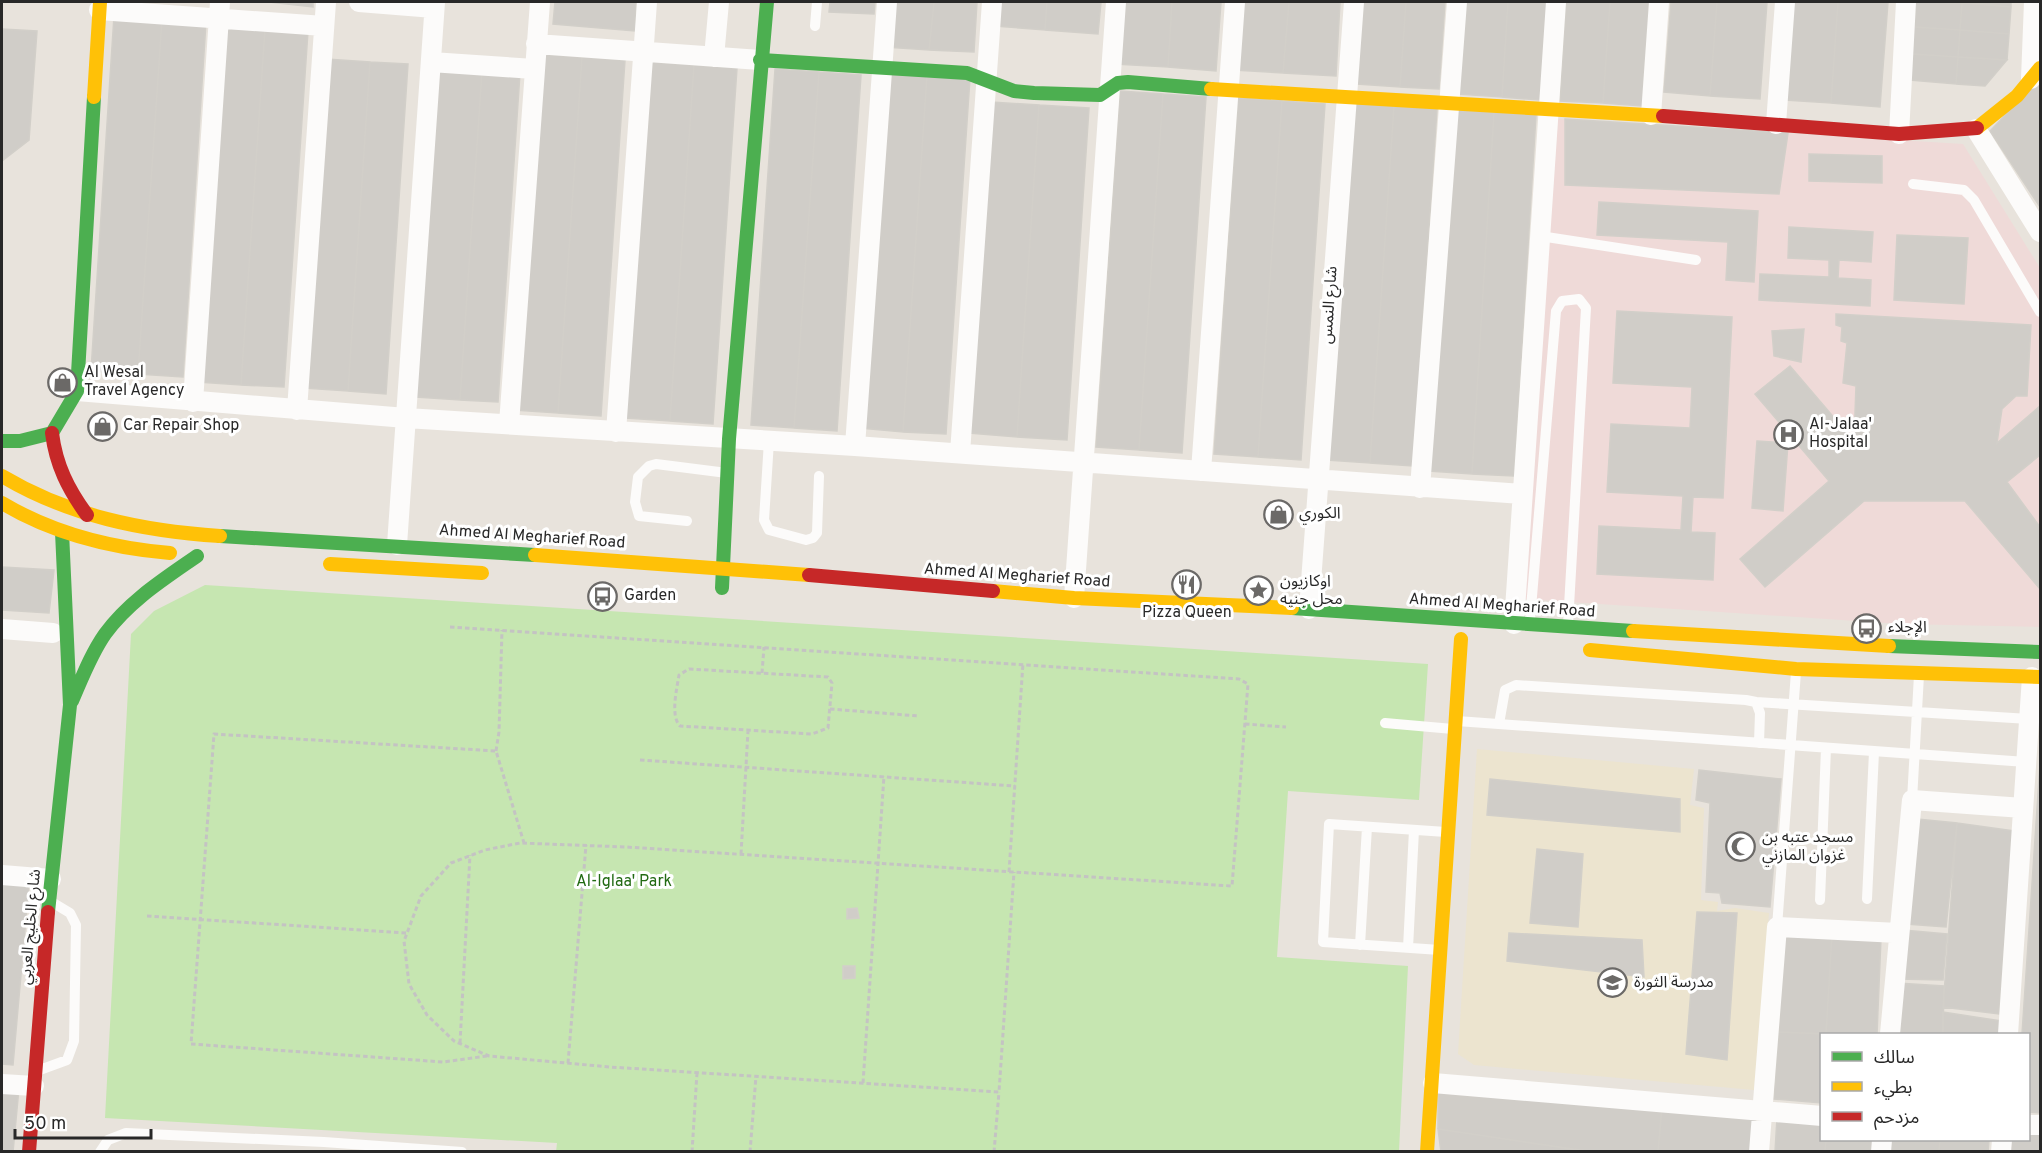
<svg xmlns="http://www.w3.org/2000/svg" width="2042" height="1153" font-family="Overpass,'Noto Sans Arabic',sans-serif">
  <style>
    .education { fill: #ece4cf }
    .medical { fill: #efdad8 }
    .green { fill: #c6e6b1 }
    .building { fill: #d0cdc8; stroke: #d2cfc9; stroke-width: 1.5 }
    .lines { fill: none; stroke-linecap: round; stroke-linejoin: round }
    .path { stroke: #c4c3c3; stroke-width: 3; stroke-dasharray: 4.5 3; stroke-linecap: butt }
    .lane { stroke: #fcfbfa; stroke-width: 10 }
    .street { stroke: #fcfbfa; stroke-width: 20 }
    .fast { stroke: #4caf50; stroke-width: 14 }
    .slow { stroke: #ffc107; stroke-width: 14 }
    .jam { stroke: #c62828; stroke-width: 14 }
    .labels { text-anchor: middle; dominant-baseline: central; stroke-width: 6; stroke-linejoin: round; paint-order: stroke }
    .street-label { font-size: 16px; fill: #282828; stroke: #fff }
    .poi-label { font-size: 16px; fill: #282828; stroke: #fff; text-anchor: start }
    .park-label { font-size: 16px; fill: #226a13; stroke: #fff }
  </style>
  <rect width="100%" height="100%" fill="#e8e3dc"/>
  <path class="education" d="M 1477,749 L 1694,769 L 1690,805 L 1704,808 L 1701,900 L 1718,902 L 1717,911 L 1735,908 L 1769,913 L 1754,1090 L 1474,1065 L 1458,1054 Z"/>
  <path class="medical" d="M 1558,119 L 1963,144 L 2040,268 L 2040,627 L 1901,624 L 1524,599 Z"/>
  <path class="green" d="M 205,585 L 1428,664 L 1419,800 L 1288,791 L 1277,957 L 1408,966 L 1399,1151 L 556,1152 L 557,1143 L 105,1118 L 131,634 L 154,611 Z"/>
  <path class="building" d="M 269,2 L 313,2 L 313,7 Z
    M 555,2 L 636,2 L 635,31 L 553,24 Z
    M 830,2 L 875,2 L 874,14 L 829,12 Z
    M 889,2 L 934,2 L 929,50 L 885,47 Z
    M 934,2 L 977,2 L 974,52 L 929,50 Z
    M 997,2 L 1047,2 L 1045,30 L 995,26 Z
    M 1047,2 L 1101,2 L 1098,34 L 1045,30 Z
    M 1120,2 L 1172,2 L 1168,67 L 1115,64 Z
    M 1172,2 L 1221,2 L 1216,71 L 1168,67 Z
    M 1239,2 L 1289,2 L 1283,73 L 1234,70 Z
    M 1289,2 L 1340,2 L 1336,76 L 1283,73 Z
    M 1362,2 L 1406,2 L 1400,87 L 1357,84 Z
    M 1406,2 L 1445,2 L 1439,89 L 1400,87 Z
    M 1464,2 L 1508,2 L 1502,97 L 1458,94 Z
    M 1508,2 L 1547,2 L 1540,100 L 1502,97 Z
    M 1566,2 L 1610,2 L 1603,103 L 1560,101 Z
    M 1610,2 L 1649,2 L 1642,106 L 1603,103 Z
    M 1671,2 L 1717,2 L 1710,96 L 1664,92 Z
    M 1717,2 L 1767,2 L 1760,99 L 1710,96 Z
    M 1792,2 L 1838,2 L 1831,103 L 1785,100 Z
    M 1838,2 L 1888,2 L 1880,107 L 1831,103 Z
    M 1916,2 L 1962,3 L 1960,30 L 1914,27 Z
    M 1962,2 L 2011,2 L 2011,7 Z
    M 1962,3 L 2011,7 L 2009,34 L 1960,30 Z
    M 114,16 L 162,19 L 138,374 L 91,371 Z
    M 162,19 L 206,22 L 183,377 L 138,374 Z
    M 222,26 L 265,29 L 241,385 L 198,382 Z
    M 1914,27 L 1960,30 L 1958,57 L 1912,54 Z
    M 2,29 L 37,31 L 29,140 L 2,161 Z
    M 265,29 L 308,31 L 284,387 L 241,385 Z
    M 1960,30 L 2009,34 L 2007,60 L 1958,57 Z
    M 538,54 L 582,57 L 558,413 L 514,410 Z
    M 1912,54 L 1958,57 L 1956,84 L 1910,80 Z
    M 582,57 L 625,60 L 601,416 L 558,413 Z
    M 1958,57 L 2007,60 L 1985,86 L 1956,84 Z
    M 326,59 L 370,62 L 348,391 L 304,388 Z
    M 370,62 L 408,64 L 386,394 L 348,391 Z
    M 650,62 L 694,65 L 670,421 L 626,418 Z
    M 694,65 L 737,68 L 713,424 L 670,421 Z
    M 438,68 L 482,71 L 460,400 L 416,397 Z
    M 775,69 L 819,72 L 794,428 L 751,425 Z
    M 482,71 L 520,73 L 498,402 L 460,400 Z
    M 819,72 L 861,75 L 837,431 L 794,428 Z
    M 884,73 L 927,75 L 903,432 L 860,428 Z
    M 927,75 L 970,78 L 946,434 L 903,432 Z
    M 2040,79 L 2040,207 L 1990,131 Z
    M 1120,91 L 1163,94 L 1139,450 L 1096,447 Z
    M 1163,94 L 1206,97 L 1182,453 L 1139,450 Z
    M 1238,98 L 1282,101 L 1258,457 L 1214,454 Z
    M 1282,101 L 1325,104 L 1301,460 L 1258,457 Z
    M 991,102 L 1039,105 L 1017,437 L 969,433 Z
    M 1351,104 L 1394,106 L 1370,463 L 1327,460 Z
    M 1039,105 L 1089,108 L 1067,440 L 1017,437 Z
    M 1394,106 L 1437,109 L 1413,466 L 1370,463 Z
    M 1452,110 L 1494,112 L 1472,474 L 1429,471 Z
    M 1494,112 L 1536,115 L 1514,476 L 1472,474 Z
    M 1565,119 L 1788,133 L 1779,194 L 1565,185 Z
    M 1809,154 L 1882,156 L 1882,183 L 1809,181 Z
    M 1599,202 L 1758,211 L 1754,282 L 1726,280 L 1728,242 L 1597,235 Z
    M 1789,227 L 1873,232 L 1871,262 L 1839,260 L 1838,278 L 1871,280 L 1870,306 L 1759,300 L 1760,274 L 1829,277 L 1829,260 L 1788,258 Z
    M 1897,235 L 1968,238 L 1964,304 L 1894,300 Z
    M 1617,311 L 1732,317 L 1723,498 L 1693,497 L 1691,532 L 1715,533 L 1713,580 L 1597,574 L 1599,526 L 1681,530 L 1683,496 L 1607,492 L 1611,424 L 1690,428 L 1692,387 L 1613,383 Z
    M 1836,314 L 2031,325 L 2027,396 L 2016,396 L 2002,409 L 1997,443 L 2040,406 L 2040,455 L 2007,482 L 2040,527 L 2040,589 L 1965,501 L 1864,501 L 1765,587 L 1740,559 L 1829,481 L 1755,394 L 1790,366 L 1854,441 L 1856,386 L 1843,383 L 1847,343 L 1841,341 L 1842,327 L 1836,325 Z
    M 1804,329 L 1801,362 L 1774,356 L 1772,331 Z
    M 1757,441 L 1788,443 L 1783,511 L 1752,508 Z
    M 2,567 L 54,570 L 49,613 L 2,610 Z
    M 2040,764 L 2040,1113 L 2028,1112 L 2028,1034 L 2022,1034 Z
    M 1699,770 L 1781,779 L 1770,907 L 1722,903 L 1720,893 L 1706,892 L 1710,803 L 1696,800 Z
    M 1490,779 L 1680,799 L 1680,832 L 1487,815 Z
    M 1917,819 L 1957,823 L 1946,927 L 1906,924 Z
    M 1957,823 L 2014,831 L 1999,1014 L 1943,1007 Z
    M 1537,849 L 1583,854 L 1578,927 L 1530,923 Z
    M 2,882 L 29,884 L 13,1065 L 2,1064 Z
    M 857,908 L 859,918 L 847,919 L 847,909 Z
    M 1697,912 L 1737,913 L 1727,1060 L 1686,1054 Z
    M 1903,930 L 1947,934 L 1943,980 L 1898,979 Z
    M 1785,932 L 1832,934 L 1826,1034 L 1778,1032 Z
    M 1509,933 L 1642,940 L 1644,977 L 1507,961 Z
    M 1832,934 L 1881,938 L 1877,1034 L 1826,1034 Z
    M 843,966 L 855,966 L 855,978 L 843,979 Z
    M 1897,983 L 1944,986 L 1943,1034 L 1893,1034 Z
    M 1943,1012 L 2001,1021 L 2001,1034 L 1943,1034 Z
    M 1778,1032 L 1826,1034 L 1822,1034 L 1822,1103 L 1774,1099 Z
    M 2,1087 L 19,1088 L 13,1152 L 2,1152 Z
    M 1438,1089 L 1662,1109 L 1658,1152 L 1593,1152 L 1438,1129 Z
    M 1662,1103 L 1757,1111 L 1751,1152 L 1658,1152 Z
    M 1777,1118 L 1822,1121 L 1822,1140 L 1826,1140 L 1825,1152 L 1775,1152 Z
    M 1438,1129 L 1591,1152 L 1441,1152 Z
    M 2028,1132 L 2040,1133 L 2040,1152 L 2010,1152 L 2010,1140 L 2028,1140 Z
    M 1826,1140 L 1875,1140 L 1875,1152 L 1825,1152 Z
    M 1889,1140 L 1940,1140 L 1939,1152 L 1889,1152 Z
    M 1940,1140 L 1989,1140 L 1988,1152 L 1939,1152 Z"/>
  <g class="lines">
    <path class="path" d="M 450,627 L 1239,679 L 1248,684 L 1232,886 L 626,847 L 520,843 L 485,850 L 451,863 L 421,896 L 404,941 L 409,984 L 427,1015 L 454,1041 L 489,1056 L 610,1067 L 999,1092 L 1014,872
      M 689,669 L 828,677 L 832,683 L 828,728 L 812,734 L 680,726 C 670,716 677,688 679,675 Z
      M 762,673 L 764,647
      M 830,709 L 919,716
      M 1245,724 L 1286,727
      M 496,751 L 499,732 L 502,630
      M 640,760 L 1015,786
      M 741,854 L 748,731
      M 1009,872 L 1023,663
      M 147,916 L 407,933
      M 460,1043 L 470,855
      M 487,1056 L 443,1062 L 191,1044 L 214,734 L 496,751 L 524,843
      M 568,1063 L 586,845
      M 863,1083 L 884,776
      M 692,1152 L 697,1073
      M 750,1152 L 756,1076
      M 994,1152 L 999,1092"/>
    <path class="lane" d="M 815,26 L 817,2
      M 1913,184 L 1964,190 L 1974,200 L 2040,312
      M 1540,236 L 1696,260
      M 769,441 L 764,520 L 769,530 L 806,540 L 813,538 L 817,533 L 819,476
      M 687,521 L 639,516 L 635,502 L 638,477 L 649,466 L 656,464 L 727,473
      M 1530,620 L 1556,311 L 1562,301 L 1579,299 L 1586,308 L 1568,624
      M 1756,702 L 2029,719
      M 1457,721 L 2026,762
      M 1385,723 L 1453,729
      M 1499,724 L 1505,690 L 1516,685 L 1746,700 L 1756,702 L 1760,713 L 1759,743
      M 1912,800 L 1919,675
      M 1867,899 L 1874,752
      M 1820,900 L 1826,748
      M 1777,927 L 1796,672
      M 1360,945 L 1367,827
      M 1408,948 L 1414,830
      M 1440,950 L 1323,942 L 1329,824 L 1446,832
      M 37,1071 L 67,1060 L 74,1041 L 76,925 L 70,913 L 50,901
      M 100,1152 L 108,1140 L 126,1133 L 324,1142 L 462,1152"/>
    <path class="street" d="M 359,2 L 434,8
      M 99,10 L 324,26
      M 536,44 L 760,60
      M 714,57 L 719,2
      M 431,62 L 534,69
      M 2031,79 L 2034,2
      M 1651,115 L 1659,2
      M 1776,124 L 1785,2
      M 1976,129 L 2040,232
      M 1899,134 L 1906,2
      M 77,391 L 406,418 L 855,446 L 1522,494
      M 193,402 L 220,2
      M 297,410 L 326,2
      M 509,424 L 540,2
      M 616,432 L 647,2
      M 855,446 L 887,2
      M 960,453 L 992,2
      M 1201,471 L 1235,2
      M 1420,488 L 1457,2
      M 397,545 L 435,2
      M 1074,598 L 1116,2
      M 1309,609 L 1354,2
      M 1514,624 L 1556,2
      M 2,629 L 53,633
      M 2,875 L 51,879
      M 1890,1034 L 1912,800 L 2023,808
      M 2008,1034 L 2032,677
      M 1433,1083 L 1822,1116
      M 2,1084 L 34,1086
      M 2028,1125 L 2040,1125
      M 1759,1152 L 1777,927 L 1898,933
      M 1881,1152 L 1882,1140
      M 2001,1152 L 2002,1140"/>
    <path class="fast" d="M 760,60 L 967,73 L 1014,91 L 1034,93 L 1100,95 L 1118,83 L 1128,82 L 1211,89
      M 2,441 L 20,441 L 52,433 L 77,391 L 94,97
      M 220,536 L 535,555
      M 722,588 L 729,439 L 767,2
      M 1292,608 L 1633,631
      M 1889,646 L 2040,652
      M 72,701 C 82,678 91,654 105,634 C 129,601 164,579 197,556
      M 48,912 L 70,705 L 62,532"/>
    <path class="slow" d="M 1211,89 L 1663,116
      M 94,97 L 100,2
      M 1977,128 L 2017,96 L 2040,68
      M 2,476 C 69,516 143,531 220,536
      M 2,503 C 54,534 110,548 170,553
      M 535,555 L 809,575
      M 330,564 L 482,573
      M 993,591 L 1074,598 L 1292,608
      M 1633,631 L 1889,646
      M 1590,650 L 1796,669 L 2040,677
      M 1427,1152 L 1461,639"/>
    <path class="jam" d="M 1663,116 L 1899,134 L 1977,128
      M 52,433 C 56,465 68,489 87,515
      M 809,575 L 993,591
      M 29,1152 L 48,912"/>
  </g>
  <defs>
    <symbol id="shop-ring" viewBox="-11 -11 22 22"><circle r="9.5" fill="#fff" stroke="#6b6967" stroke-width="1.5"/><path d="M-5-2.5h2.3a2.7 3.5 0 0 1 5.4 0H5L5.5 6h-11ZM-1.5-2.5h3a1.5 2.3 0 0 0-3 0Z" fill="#6b6967"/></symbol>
    <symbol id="hospital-ring" viewBox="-11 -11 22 22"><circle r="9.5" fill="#fff" stroke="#6b6967" stroke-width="1.5"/><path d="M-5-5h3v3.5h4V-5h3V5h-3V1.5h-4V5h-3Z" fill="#6b6967"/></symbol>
    <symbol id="restaurant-ring" viewBox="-11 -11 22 22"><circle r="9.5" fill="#fff" stroke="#6b6967" stroke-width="1.5"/><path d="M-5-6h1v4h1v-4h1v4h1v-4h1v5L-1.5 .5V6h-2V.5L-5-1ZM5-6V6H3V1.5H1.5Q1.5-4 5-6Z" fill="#6b6967"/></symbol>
    <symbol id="sight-ring" viewBox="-11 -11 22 22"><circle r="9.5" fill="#fff" stroke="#6b6967" stroke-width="1.5"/><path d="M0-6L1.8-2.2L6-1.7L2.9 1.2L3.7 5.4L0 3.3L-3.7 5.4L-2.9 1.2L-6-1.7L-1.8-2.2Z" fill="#6b6967"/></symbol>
    <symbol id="bus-ring" viewBox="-11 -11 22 22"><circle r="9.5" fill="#fff" stroke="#6b6967" stroke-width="1.5"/><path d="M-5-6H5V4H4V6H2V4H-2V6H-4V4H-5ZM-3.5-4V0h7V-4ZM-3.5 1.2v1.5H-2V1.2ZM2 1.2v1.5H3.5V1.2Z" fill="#6b6967"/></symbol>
    <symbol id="mosque-ring" viewBox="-11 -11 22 22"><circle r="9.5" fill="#fff" stroke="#6b6967" stroke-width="1.5"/><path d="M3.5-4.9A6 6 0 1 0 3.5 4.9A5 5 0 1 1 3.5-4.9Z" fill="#6b6967"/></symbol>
    <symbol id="school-ring" viewBox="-11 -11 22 22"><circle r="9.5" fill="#fff" stroke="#6b6967" stroke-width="1.5"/><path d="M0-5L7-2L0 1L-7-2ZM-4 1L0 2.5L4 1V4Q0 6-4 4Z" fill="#6b6967"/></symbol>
  </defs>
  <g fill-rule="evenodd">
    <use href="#shop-ring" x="46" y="366" width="33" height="33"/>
    <use href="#shop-ring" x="86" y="410" width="33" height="33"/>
    <use href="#hospital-ring" x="1772" y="418" width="33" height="33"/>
    <use href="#shop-ring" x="1262" y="498" width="33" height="33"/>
    <use href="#restaurant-ring" x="1170" y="568" width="33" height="33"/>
    <use href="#sight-ring" x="1242" y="574" width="33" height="33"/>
    <use href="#bus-ring" x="586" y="580" width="33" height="33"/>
    <use href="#bus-ring" x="1850" y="612" width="33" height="33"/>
    <use href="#mosque-ring" x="1724" y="830" width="33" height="33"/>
    <use href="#school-ring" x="1596" y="966" width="33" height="33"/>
  </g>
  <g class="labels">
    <g class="street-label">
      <text transform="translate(1330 305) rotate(-86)">شارع النمس</text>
      <text transform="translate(532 537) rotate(4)">Ahmed Al Megharief Road</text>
      <text transform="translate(1017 576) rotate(4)">Ahmed Al Megharief Road</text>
      <text transform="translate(1502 606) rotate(4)">Ahmed Al Megharief Road</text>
      <text transform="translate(31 927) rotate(-85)">شارع الخليج العربي</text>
    </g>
    <g class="poi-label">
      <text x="84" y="373">Al Wesal<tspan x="84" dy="18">Travel Agency</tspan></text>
      <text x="1809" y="425">Al-Jalaa'<tspan x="1809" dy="18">Hospital</tspan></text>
      <text x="123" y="426">Car Repair Shop</text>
      <text x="1299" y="514">الكوري</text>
      <text x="1280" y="582">اوكازيون<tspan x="1280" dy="18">محل جنيه</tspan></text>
      <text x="624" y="596">Garden</text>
      <text x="1187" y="613" text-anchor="middle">Pizza Queen</text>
      <text x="1888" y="628">الإجلاء</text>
      <text x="1762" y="838">مسجد عتبه بن<tspan x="1762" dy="18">غزوان المازني</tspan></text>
      <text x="1634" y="983">مدرسة الثورة</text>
    </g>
    <g class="park-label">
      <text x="624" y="882">Al-Iglaa' Park</text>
    </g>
  </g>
  <rect width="2042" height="1153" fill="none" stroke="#282828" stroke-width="6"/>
  <rect x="1820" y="1033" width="210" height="108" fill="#ffffff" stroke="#a9a9a9" stroke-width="1.5"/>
  <rect x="1832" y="1052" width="30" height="9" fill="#4caf50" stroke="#a9a9a9" stroke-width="1.5"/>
  <text x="1874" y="1063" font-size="18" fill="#282828">سالك</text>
  <rect x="1832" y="1082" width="30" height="9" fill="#ffc107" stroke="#a9a9a9" stroke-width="1.5"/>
  <text x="1874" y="1093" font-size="18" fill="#282828">بطيء</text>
  <rect x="1832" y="1112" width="30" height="9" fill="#c62828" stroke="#a9a9a9" stroke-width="1.5"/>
  <text x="1874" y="1123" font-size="18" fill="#282828">مزدحم</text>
  <path d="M15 1129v9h136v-9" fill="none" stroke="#282828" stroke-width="3"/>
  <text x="24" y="1129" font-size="18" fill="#282828" stroke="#ffffff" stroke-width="4.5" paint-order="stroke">50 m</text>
</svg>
